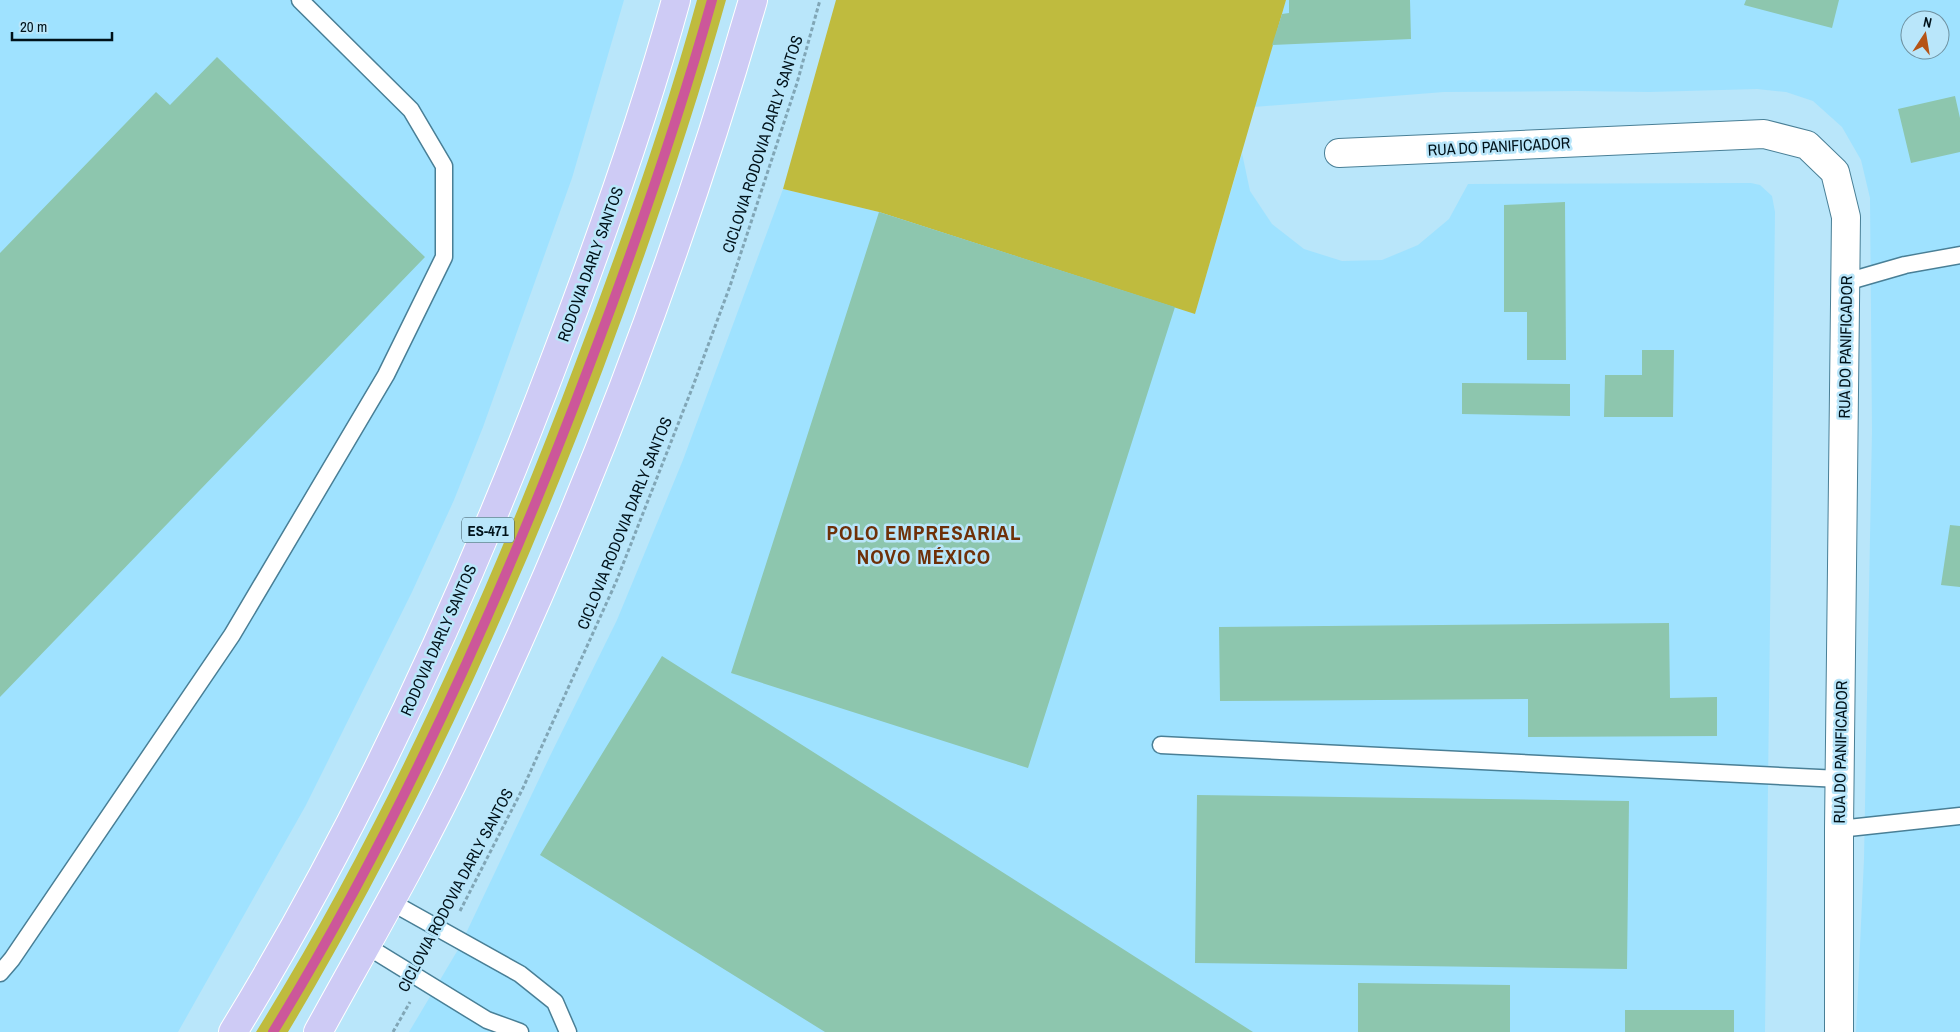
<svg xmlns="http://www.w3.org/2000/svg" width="1960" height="1032" font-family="'Archivo Narrow',sans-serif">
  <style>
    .built { fill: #9fe2ff; fill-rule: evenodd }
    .green { fill: #bfbb3e }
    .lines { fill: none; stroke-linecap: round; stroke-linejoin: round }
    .stream { stroke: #cc579a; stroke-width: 10 }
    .building { fill: #8dc6ae }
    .service-casing { stroke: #497f96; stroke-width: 19 }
    .minor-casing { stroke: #497f96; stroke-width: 30 }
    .primary-casing { stroke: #fff; stroke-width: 30 }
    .path { stroke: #81a6b6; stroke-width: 3; stroke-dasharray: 4 2.5; stroke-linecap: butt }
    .service { stroke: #fff; stroke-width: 16 }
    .minor { stroke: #fff; stroke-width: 28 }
    .primary { stroke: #cecbf5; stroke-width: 28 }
    .labels { text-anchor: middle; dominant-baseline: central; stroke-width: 5; stroke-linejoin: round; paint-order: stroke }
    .shield { fill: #b9e6fa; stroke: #38525d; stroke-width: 1 }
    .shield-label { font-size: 15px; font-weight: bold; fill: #00121a }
    .street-label { font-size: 16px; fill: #00121a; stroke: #b9e6fa }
    .district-label { font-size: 21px; font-weight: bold; letter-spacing: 1px; fill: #6e3008; stroke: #b9e6fa }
  </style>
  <rect width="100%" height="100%" fill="#b9e6fa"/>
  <path class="built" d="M 0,0 L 624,0 L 572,178 L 483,427 L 454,500 L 412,592 L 306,805 L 178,1032 L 0,1032 Z
    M 1286,0 L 1960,0 L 1960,1032 L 1856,1032 L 1864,859 L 1872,431 L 1870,198 L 1861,160 L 1842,127 L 1813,101 L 1786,92 L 1757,89 L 1650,92 L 1577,91 L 1444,92 L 1254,107 ZM 1910,20 L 1940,20 L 1940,50 L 1910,50 Z
    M 1242,153 L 1250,191 L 1272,224 L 1304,249 L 1342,261 L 1382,260 L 1418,245 L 1449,219 L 1468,184 L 1751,183 L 1760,185 L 1772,196 L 1775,212 L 1765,1032 L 409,1032 L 459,948 L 550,756 L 617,620 L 683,460 L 783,189 L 879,212 L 1195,313 Z"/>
  <path class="green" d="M 697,0 L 726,0 C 691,125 648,248 603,369 C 516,598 414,822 288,1032 L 256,1032 C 385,825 489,592 575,364 C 620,245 663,124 697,0 Z
    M 836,0 L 1286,0 L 1195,314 L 879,212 L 783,189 Z"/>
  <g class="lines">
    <path class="stream" d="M 273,1032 C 400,825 502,597 588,369 C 634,248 677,125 712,0"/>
  </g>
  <path class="building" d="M 1289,0 L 1410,0 L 1411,39 L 1272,45 L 1282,14 L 1289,13 Z
    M 1746,0 L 1839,0 L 1832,28 L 1744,5 Z
    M 217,57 L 425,257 L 0,697 L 0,253 L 156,92 L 170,105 Z
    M 1955,96 L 1960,118 L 1960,152 L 1911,163 L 1898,109 Z
    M 1565,202 L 1566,360 L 1527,360 L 1527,312 L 1504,312 L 1504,205 Z
    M 879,212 L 1175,307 L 1028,768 L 731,673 Z
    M 1642,350 L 1674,350 L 1673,417 L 1604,417 L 1605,375 L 1642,375 Z
    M 1462,383 L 1570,384 L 1570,416 L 1462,414 Z
    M 1950,525 L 1960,526 L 1960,587 L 1941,585 Z
    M 1669,623 L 1670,698 L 1717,697 L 1717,736 L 1528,737 L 1528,699 L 1220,701 L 1219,627 Z
    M 662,656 L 1029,889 L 1253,1032 L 825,1032 L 540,855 Z
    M 1197,795 L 1629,801 L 1627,969 L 1195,963 Z
    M 1358,983 L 1510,985 L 1510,1032 L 1358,1032 Z
    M 1625,1010 L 1734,1010 L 1734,1032 L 1625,1032 Z"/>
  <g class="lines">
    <defs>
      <path id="service" d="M 1846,282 L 1905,265 L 1960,255
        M 1161,745 L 1840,779
        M 1839,829 L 1960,816
        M 391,902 L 520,974 L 555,1002 L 568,1032
        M 365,945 L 487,1020 L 520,1032
        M 0,973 L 12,959 L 232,635 L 386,375 L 444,257 L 444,166 L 411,110 L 300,0"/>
      <path id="minor" d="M 1339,153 L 1764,134 L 1807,145 L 1835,172 L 1846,217 L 1839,829 L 1839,1032"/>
      <path id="primary" d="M 233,1032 C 364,818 469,588 557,354 C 601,238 643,120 676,0
        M 318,1032 C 368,941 420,852 464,759 C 581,514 678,260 753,0"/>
    </defs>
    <use href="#service" class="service-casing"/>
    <use href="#minor" class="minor-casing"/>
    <use href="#primary" class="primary-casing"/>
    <path class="path" d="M 460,911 L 523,788 L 616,582 L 693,386 L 730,286 L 797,83 L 820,0
      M 393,1032 L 410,1002"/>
    <use href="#service" class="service"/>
    <use href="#minor" class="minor"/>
    <use href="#primary" class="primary"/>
  </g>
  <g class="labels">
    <rect class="shield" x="462" y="517.5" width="52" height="25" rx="4"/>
    <g class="shield-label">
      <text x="488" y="530">ES-471</text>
    </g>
    <g class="street-label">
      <text transform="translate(762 144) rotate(-72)">CICLOVIA RODOVIA DARLY SANTOS</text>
      <text transform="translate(1499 146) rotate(-3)">RUA DO PANIFICADOR</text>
      <text transform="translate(590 264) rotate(-70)">RODOVIA DARLY SANTOS</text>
      <text transform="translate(1845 347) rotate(-89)">RUA DO PANIFICADOR</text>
      <text transform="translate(624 523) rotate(-68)">CICLOVIA RODOVIA DARLY SANTOS</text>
      <text transform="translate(438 640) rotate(-66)">RODOVIA DARLY SANTOS</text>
      <text transform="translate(1840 752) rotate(-89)">RUA DO PANIFICADOR</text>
      <text transform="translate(455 890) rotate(-62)">CICLOVIA RODOVIA DARLY SANTOS</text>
    </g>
    <g class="district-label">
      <text x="924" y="532">POLO EMPRESARIAL<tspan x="924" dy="24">NOVO MÉXICO</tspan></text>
    </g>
  </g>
  <g transform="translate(1925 35) rotate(12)"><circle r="24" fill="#b9e6fa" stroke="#6f91a0"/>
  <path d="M0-4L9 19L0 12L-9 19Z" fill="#b55416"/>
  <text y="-8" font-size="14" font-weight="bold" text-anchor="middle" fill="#00121a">N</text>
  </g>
  <path d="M12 32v8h100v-8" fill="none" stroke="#00121a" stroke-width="2.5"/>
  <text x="20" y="32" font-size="15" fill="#00121a" stroke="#b9e6fa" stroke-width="4" paint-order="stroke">20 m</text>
</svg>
